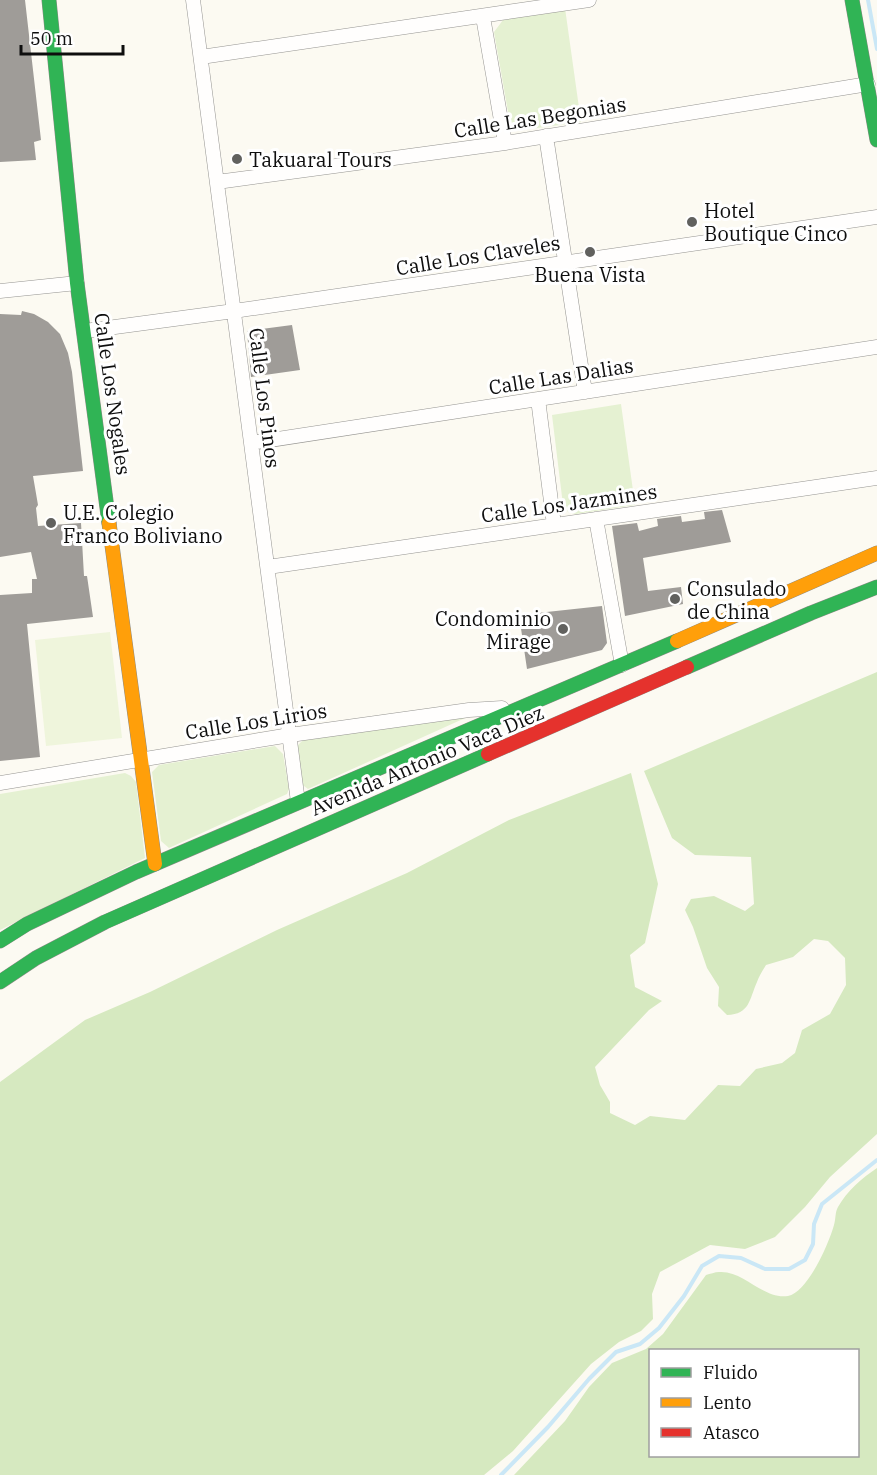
<svg xmlns="http://www.w3.org/2000/svg" width="877" height="1475" font-family="'IBM Plex Serif',serif">
  <style>
    .green { fill: #e5f1d2 }
    .forest { fill: #d6e9c0; fill-rule: evenodd }
    .pitch { fill: #eff5dc }
    .lines { fill: none; stroke-linecap: round; stroke-linejoin: round }
    .stream { stroke: #cae7f6; stroke-width: 4 }
    .building { fill: #9f9c98 }
    .street-casing { stroke: #959491; stroke-width: 15 }
    .fast-casing { stroke: #8c8b87; stroke-width: 15 }
    .slow-casing { stroke: #8c8b87; stroke-width: 15 }
    .jam-casing { stroke: #8c8b87; stroke-width: 15 }
    .street { stroke: #fffefd; stroke-width: 14 }
    .fast { stroke: #30b455; stroke-width: 14 }
    .slow { stroke: #ff9f0a; stroke-width: 14 }
    .jam { stroke: #e5322d; stroke-width: 14 }
    .poi-dot { fill: #61615e; stroke: #fff; stroke-width: 2 }
    .labels { text-anchor: middle; dominant-baseline: central; stroke-width: 6; stroke-linejoin: round; paint-order: stroke }
    .street-label { font-size: 20px; fill: #0e0e0e; stroke: #fff }
    .poi-label { font-size: 20px; fill: #0e0e0e; stroke: #fff; text-anchor: start }
  </style>
  <rect width="100%" height="100%" fill="#fcfaf2"/>
  <path class="green" d="M 565,8 L 581,122 L 523,130 L 510,123 L 494,32 L 503,20 Z
    M 621,404 L 635,505 L 576,514 L 568,512 L 563,505 L 552,415 Z
    M 474,714 L 308,789 L 300,783 L 296,747 L 303,740 Z
    M 275,746 L 283,754 L 289,789 L 287,794 L 169,848 L 161,841 L 152,772 L 159,765 Z
    M 125,773 L 131,776 L 136,782 L 145,858 L 0,930 L 0,794 Z"/>
  <path class="forest" d="M 877,672 L 877,1134 L 830,1177 L 805,1207 L 775,1237 L 745,1249 L 710,1245 L 660,1272 L 652,1294 L 653,1319 L 641,1331 L 619,1342 L 591,1364 L 513,1451 L 484,1475 L 0,1475 L 0,1082 L 85,1020 L 150,992 L 277,930 L 407,873 L 509,820 L 631,773 L 658,884 L 645,943 L 630,955 L 635,987 L 662,1001 L 649,1010 L 595,1067 L 600,1085 L 610,1102 L 610,1113 L 635,1125 L 650,1116 L 685,1120 L 718,1085 L 740,1086 L 756,1069 L 782,1063 L 795,1053 L 802,1030 L 830,1014 L 846,985 L 845,958 L 828,941 L 814,939 L 793,957 L 766,965 C 763,970 759,976 757,982 C 749,1000 750,1014 727,1015 L 718,1006 L 719,987 L 707,968 L 693,927 L 685,910 L 691,899 L 714,896 L 745,911 L 754,904 L 751,857 L 695,855 L 672,838 L 644,771 Z
    M 877,1168 L 877,1475 L 514,1475 L 565,1421 L 589,1387 L 612,1363 L 646,1349 L 663,1334 L 706,1275 C 710,1274 715,1272 719,1272 C 744,1270 763,1300 788,1296 C 808,1292 829,1243 834,1225 C 836,1218 835,1212 838,1207 C 847,1191 862,1178 877,1168 ZM 858,1350 L 858,1456 L 650,1456 L 650,1350 Z"/>
  <path class="pitch" d="M 110,632 L 122,738 L 46,746 L 35,640 Z"/>
  <g class="lines">
    <path class="stream" d="M 868,0 L 877,49
      M 501,1475 L 548,1427 L 589,1379 L 616,1352 L 640,1344 L 659,1328 L 684,1296 L 702,1266 L 719,1256 L 741,1258 L 765,1269 L 789,1269 L 805,1260 L 813,1244 L 814,1224 L 822,1204 L 877,1160"/>
  </g>
  <path class="building" d="M 0,0 L 25,0 L 41,140 L 34,142 L 36,160 L 0,162 Z
    M 22,311 L 34,314 L 48,322 L 60,334 L 68,353 L 72,372 L 83,471 L 33,476 L 38,505 L 36,508 L 38,526 L 81,523 L 84,576 L 87,576 L 93,617 L 27,624 L 40,757 L 0,761 L 0,595 L 32,593 L 32,579 L 37,579 L 31,552 L 0,557 L 0,314 L 21,315 Z
    M 292,325 L 300,370 L 251,377 L 247,331 Z
    M 722,510 L 731,542 L 643,558 L 648,591 L 681,587 L 683,604 L 625,616 L 612,526 L 637,523 L 639,531 L 658,526 L 657,519 L 681,516 L 682,522 L 705,519 L 704,512 Z
    M 602,606 L 607,643 L 602,650 L 527,669 L 519,615 Z"/>
  <g class="lines">
    <defs>
      <path id="street" d="M 193,0 L 298,802
        M 483,17 L 505,143
        M 201,57 L 589,0
        M 546,136 L 585,392
        M 217,182 L 505,143 L 868,84
        M 0,291 L 77,283
        M 85,331 L 234,311 L 877,217
        M 538,399 L 554,525
        M 251,443 L 877,347
        M 596,519 L 622,665
        M 268,567 L 877,478
        M 0,783 L 290,735 L 469,710 L 502,708"/>
      <path id="fast" d="M 49,0 L 77,283 L 109,523
        M 852,0 L 877,140
        M 687,667 L 811,613 L 877,587
        M 0,941 L 27,924 L 136,872 L 677,641
        M 0,982 L 36,958 L 105,922 L 488,754"/>
      <path id="slow" d="M 109,523 L 155,864
        M 677,641 L 877,553"/>
      <path id="jam" d="M 488,754 L 687,667"/>
    </defs>
    <use href="#street" class="street-casing"/>
    <use href="#fast" class="fast-casing"/>
    <use href="#slow" class="slow-casing"/>
    <use href="#jam" class="jam-casing"/>
    <use href="#street" class="street"/>
    <use href="#fast" class="fast"/>
    <use href="#slow" class="slow"/>
    <use href="#jam" class="jam"/>
  </g>
  <g class="poi-dot">
    <circle cx="237" cy="159" r="6"/>
    <circle cx="692" cy="222" r="6"/>
    <circle cx="590" cy="252" r="6"/>
    <circle cx="51" cy="523" r="6"/>
    <circle cx="675" cy="599" r="6"/>
    <circle cx="563" cy="629" r="6"/>
  </g>
  <g class="labels">
    <g class="street-label">
      <text transform="translate(540 117) rotate(-9)">Calle Las Begonias</text>
      <text transform="translate(478 255) rotate(-9)">Calle Los Claveles</text>
      <text transform="translate(561 376) rotate(-9)">Calle Las Dalias</text>
      <text transform="translate(113 394) rotate(82)">Calle Los Nogales</text>
      <text transform="translate(265 398) rotate(83)">Calle Los Pinos</text>
      <text transform="translate(569 503) rotate(-8)">Calle Los Jazmines</text>
      <text transform="translate(256 721) rotate(-9)">Calle Los Lirios</text>
      <text transform="translate(427 760) rotate(-23)">Avenida Antonio Vaca Diez</text>
    </g>
    <g class="poi-label">
      <text x="249" y="159">Takuaral Tours</text>
      <text x="704" y="210">Hotel<tspan x="704" dy="23">Boutique Cinco</tspan></text>
      <text x="590" y="274" text-anchor="middle">Buena Vista</text>
      <text x="63" y="512">U.E. Colegio<tspan x="63" dy="23">Franco Boliviano</tspan></text>
      <text x="687" y="588">Consulado<tspan x="687" dy="23">de China</tspan></text>
      <text x="551" y="618" text-anchor="end">Condominio<tspan x="551" dy="23">Mirage</tspan></text>
    </g>
  </g>
  <rect x="649" y="1349" width="210" height="108" fill="#ffffff" stroke="#9f9f9f" stroke-width="1.5"/>
  <rect x="661" y="1368" width="30" height="9" fill="#30b455" stroke="#9f9f9f" stroke-width="1.5"/>
  <text x="703" y="1379" font-size="18" fill="#0e0e0e">Fluido</text>
  <rect x="661" y="1398" width="30" height="9" fill="#ff9f0a" stroke="#9f9f9f" stroke-width="1.5"/>
  <text x="703" y="1409" font-size="18" fill="#0e0e0e">Lento</text>
  <rect x="661" y="1428" width="30" height="9" fill="#e5322d" stroke="#9f9f9f" stroke-width="1.5"/>
  <text x="703" y="1439" font-size="18" fill="#0e0e0e">Atasco</text>
  <path d="M21 45v9h102v-9" fill="none" stroke="#0e0e0e" stroke-width="3"/>
  <text x="30" y="45" font-size="18" fill="#0e0e0e" stroke="#ffffff" stroke-width="4.5" paint-order="stroke">50 m</text>
</svg>
